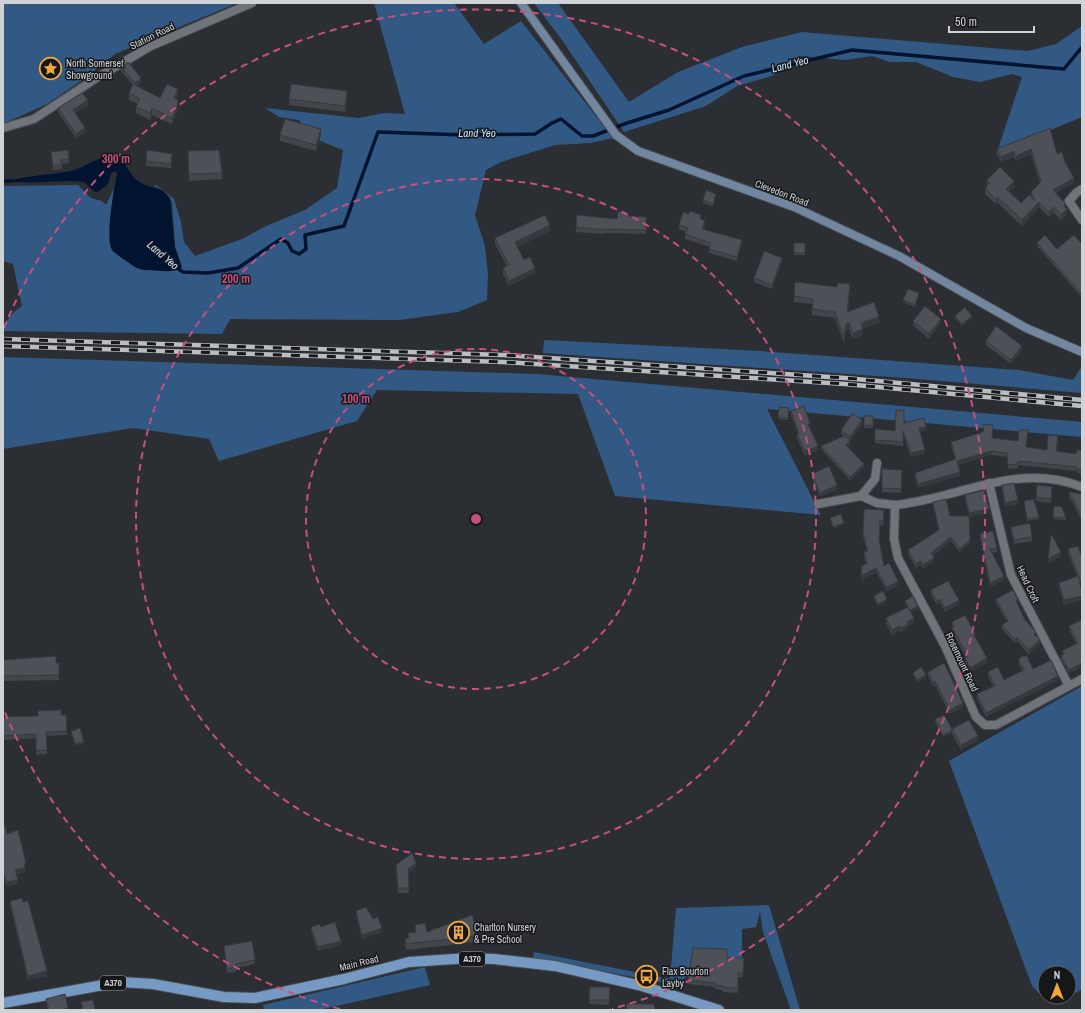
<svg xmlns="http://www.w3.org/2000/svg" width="1085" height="1013" font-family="'Archivo Narrow',sans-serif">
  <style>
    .green { fill: #325984 }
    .water { fill: #001330 }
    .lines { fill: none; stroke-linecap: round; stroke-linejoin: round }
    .stream { stroke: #001330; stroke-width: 3.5 }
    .street-casing { stroke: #484c4f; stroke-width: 10 }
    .secondary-casing { stroke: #484c4f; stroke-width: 10 }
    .primary-casing { stroke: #484c4f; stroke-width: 12 }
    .street { stroke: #6f747a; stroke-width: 8 }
    .secondary { stroke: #72879f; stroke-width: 8 }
    .primary { stroke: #769ac4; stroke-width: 10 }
    .rail-casing { stroke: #babdc1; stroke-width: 4.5 }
    .rail { stroke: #151719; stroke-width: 3; stroke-dasharray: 9; stroke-linecap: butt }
    .wall { fill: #42464b }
    .shaded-wall { fill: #36393d }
    .building { fill: #4d5157; stroke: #36393d }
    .ring { fill: none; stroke: #c65080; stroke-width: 2; stroke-dasharray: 7 5 }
    .labels { text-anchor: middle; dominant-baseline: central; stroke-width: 3; stroke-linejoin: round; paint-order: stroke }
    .shield { fill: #151719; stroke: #989b9d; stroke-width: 1 }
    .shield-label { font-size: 9px; font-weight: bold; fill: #d0d3d6 }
    .street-label { font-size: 10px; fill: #d0d3d6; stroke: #151719 }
    .poi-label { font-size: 10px; fill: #d0d3d6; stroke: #151719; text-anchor: start }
    .water-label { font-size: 11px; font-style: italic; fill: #c8e0fc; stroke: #151719 }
    .centre { fill: #c65080; stroke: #151719; stroke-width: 2 }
    .ring-label { font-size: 12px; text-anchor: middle; font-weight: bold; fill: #c65080; stroke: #151719; stroke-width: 3; stroke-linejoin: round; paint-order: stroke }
  </style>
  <rect width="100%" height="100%" fill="#2b2f34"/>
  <path class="green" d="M 3,3 L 237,3 L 115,54 L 88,76 L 47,104 L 3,124 Z
    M 374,3 L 454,3 L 484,44 L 521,21 L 613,138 L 591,143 L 555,145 L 501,162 L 486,170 L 475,215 L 485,246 L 488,274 L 487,300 L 458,312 L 400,320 L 230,319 L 222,334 L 3,331 C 3,322 14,311 22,306 L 13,264 L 3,261 L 3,186 L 78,185 L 91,198 L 102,201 L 106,205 L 114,188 L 110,227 L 112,249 L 135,267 L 143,270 L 164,271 L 180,263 L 175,247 L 172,202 L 164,191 L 154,186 L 156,185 L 174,199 L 181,222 L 184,242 L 195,256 L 242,239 L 266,226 L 305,210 L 337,188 L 343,150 L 313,138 L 299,120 L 279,117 L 265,108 L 359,118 L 384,113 L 405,114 Z
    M 534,3 L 558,3 L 629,102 L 678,72 L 742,47 L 802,32 L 1028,51 L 1056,44 L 1082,26 L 1082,117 L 997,152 L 1022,77 L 1012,74 L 980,82 L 953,77 L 916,62 L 890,62 L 872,56 L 845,60 L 801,56 L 772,76 L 737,86 L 706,106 L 624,132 L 562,40 Z
    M 544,340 L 760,351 L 1019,370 L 1073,380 L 1082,366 L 1082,393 L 906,378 L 543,353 Z
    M 3,357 L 537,374 L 1082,422 L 1082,437 L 767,409 L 821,515 L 615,496 L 578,394 L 377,390 L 357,421 L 219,461 L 209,439 L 133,428 L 3,449 Z
    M 1082,686 L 1082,990 L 1069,995 L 1069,973 L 1045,973 L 1045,995 L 1039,993 L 1032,986 L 949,761 Z
    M 769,905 L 800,1010 L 791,1010 L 763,932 L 760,912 L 756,927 L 742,929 L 742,962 L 727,962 L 727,953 L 689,973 L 679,985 L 533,959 L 534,952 L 670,979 L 676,908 Z
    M 425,967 L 430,985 L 319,1010 L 264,1010 L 263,1005 Z"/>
  <path class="water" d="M 102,158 L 115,158 L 122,160 C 128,168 133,180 143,184 C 156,190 159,185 170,198 L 175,247 L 182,267 C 174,273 162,271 152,270 C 147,270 142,270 137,268 C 133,266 114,253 112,250 C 105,237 114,189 117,174 L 116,171 L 111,173 L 108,184 L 98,192 L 95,192 L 84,182 C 59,179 35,185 9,181 C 29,175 50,175 71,171 C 83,168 91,161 102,158 Z"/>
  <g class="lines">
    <path class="stream" d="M 3,181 L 12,181
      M 176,267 L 183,272 L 208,273 L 238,268 L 281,239 L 288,243 L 292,251 L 299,254 L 306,249 L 305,235 L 344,226 L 378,132 L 465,135 L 535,134 L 552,123 L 561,119 L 582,136 L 593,136 L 627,123 L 669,110 L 744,76 L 852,50 L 1064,69 L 1082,47"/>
    <defs>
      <path id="street" d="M 3,128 L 34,119 L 98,77 L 151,46 L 252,3
        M 1082,189 L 1076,193 L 1069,201 L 1082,220
        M 989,483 L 1011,575 L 1069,686
        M 861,496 L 875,479 L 877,463
        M 818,504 L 861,496 L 877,503 L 895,505 L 894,539 L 898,558 L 945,646 L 976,717 L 985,725 L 996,725 L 1082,679
        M 895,505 C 958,499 1017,461 1082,487"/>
      <path id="secondary" d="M 521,3 L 616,135 L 638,151 L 794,207 L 899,256 L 1026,328 L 1082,352"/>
      <path id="primary" d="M 3,1003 L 120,982 L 153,984 L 224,997 L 255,998 L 344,979 L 409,962 L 469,958 L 494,959 L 555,966 L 642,986 L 719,1010"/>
    </defs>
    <use href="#street" class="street-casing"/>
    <use href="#secondary" class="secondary-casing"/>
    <use href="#primary" class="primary-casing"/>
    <use href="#street" class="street"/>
    <use href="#secondary" class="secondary"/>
    <use href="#primary" class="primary"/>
    <defs>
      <path id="rail" d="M 3,339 L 503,355 L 845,378 L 1082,400
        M 3,346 L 503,362 L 845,384 L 1082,406"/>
    </defs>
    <use href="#rail" class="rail-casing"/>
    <use href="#rail" class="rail"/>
  </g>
  <path class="wall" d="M 121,67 L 141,82 L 136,86 L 160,98 L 178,96 L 176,99 L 178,107 L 177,113 L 172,124 L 152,115 L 150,120 L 136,113 L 136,107 L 138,104 L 129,100 L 129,93 L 133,85 L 121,71 Z
    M 347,97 L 345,112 L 289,105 L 289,99 Z
    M 88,105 L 75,113 L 85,132 L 76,138 L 58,112 L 58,108 Z
    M 1050,128 L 1057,154 L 1065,162 L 1074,183 L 1056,193 L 1066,208 L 1067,214 L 1061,220 L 1054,213 L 1049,217 L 1039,207 L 1022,226 L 998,203 L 996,204 L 985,194 L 985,188 L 988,186 L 987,185 L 987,180 L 1014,186 L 1009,191 L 1021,203 L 1031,197 L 1031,192 L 1040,183 L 1031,154 L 1016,161 L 1014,157 L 1001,162 L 997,154 L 997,149 Z
    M 280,135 L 321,135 L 316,151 L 280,141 Z
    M 51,152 L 69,159 L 69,163 L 62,164 L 62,169 L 53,170 Z
    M 188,157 L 222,173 L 222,179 L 189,181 Z
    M 172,158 L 171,168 L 146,166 L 146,161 Z
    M 716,196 L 713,206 L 703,203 L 703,200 Z
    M 689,214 L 701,219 L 705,225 L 704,229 L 742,244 L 737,261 L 709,253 L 710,247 L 685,239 L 685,234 L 686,232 L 679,229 L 679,225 Z
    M 627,216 L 646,217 L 646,234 L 605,233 L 604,234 L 576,232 L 576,227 L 617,219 Z
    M 550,231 L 517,247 L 524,260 L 535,273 L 509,286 L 503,274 L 503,268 L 507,266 L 495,244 L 495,238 Z
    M 794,243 L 805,243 L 805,255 L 794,255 Z
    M 1037,243 L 1057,249 L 1082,244 L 1082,298 L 1073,287 L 1037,246 Z
    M 782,262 L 772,289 L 754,282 L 754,278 Z
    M 850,290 L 848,312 L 879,323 L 863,328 L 863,335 L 853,339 L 849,329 L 846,330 L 844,343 L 835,318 L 812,315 L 812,304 L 794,302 L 794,296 Z
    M 919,295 L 915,307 L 903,302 L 903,300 Z
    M 955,316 L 972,318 L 962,326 L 955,318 Z
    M 913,321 L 941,323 L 929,339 L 913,325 Z
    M 986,341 L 1022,350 L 1011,364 L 986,345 Z
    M 779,407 L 789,408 L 788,420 L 778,419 Z
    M 791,411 L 810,427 L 818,450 L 805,456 L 797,438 L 797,434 L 798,433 L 791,415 Z
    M 864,416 L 873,416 L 873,428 L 864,428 Z
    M 904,423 L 926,430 L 920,432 L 925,454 L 911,457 L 903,434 L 903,446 L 875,443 L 875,440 L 895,431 Z
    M 862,425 L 850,441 L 850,443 L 848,446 L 864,467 L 850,480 L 821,449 L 821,446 L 844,436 L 841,434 L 841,430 Z
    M 993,429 L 992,438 L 1027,447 L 1047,450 L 1058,440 L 1057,452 L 1076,454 L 1082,451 L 1082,474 L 1077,473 L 1077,471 L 1018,465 L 1018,468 L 1008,469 L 1007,457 L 991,455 L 958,465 L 960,476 L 918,488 L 915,477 L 915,473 L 955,459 L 951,446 L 951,442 L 983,432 Z
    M 882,469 L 902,470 L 901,493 L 882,492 Z
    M 812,474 L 837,490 L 820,497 L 812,478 Z
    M 1002,485 L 1018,504 L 1005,507 L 1002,489 Z
    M 1052,492 L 1051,503 L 1036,501 L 1036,497 Z
    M 1069,492 L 1082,494 L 1082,521 L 1069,496 Z
    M 965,495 L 989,513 L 969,517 L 970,544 L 960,552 L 951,541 L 933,556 L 934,562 L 923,568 L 921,565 L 916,568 L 908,554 L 908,550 L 939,530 L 933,506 L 933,502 L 950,516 L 969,516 L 965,499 Z
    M 1024,501 L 1039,517 L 1039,519 L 1027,521 Z
    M 1054,506 L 1066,518 L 1066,520 L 1053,519 Z
    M 864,509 L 884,510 L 883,525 L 880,525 L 879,540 L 884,566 L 898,585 L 887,591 L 876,572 L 861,581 L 866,564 L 864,556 L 864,552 L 867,551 L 863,537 Z
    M 1011,527 L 1032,537 L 1032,541 L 1014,544 L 1011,531 Z
    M 980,534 L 997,548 L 997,552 L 992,553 L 1004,580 L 990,587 L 980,538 Z
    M 1068,549 L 1082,558 L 1082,583 L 1080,583 L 1064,605 L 1059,587 L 1059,583 L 1077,576 L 1068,553 Z
    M 931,590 L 959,604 L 945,612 L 940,603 L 937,605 L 931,595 Z
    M 874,596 L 887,601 L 878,606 L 874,598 Z
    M 996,599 L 1018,604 L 1017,605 L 1025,620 L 1036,636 L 1040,645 L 1029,655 L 1017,641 L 1015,643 L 1002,629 L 1002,625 L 1007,622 L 996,603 Z
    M 905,601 L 918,608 L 911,612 L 914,623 L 908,626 L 908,628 L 901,632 L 900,631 L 892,635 L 886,623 L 886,618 L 908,608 L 905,603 Z
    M 1082,620 L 1082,667 L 1069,673 L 1061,659 L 1061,656 L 1063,655 L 1062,651 L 1076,644 L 1069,629 L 1069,626 Z
    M 952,622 L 975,638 L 987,663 L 970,672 L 965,662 L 965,658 L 966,657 L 952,632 Z
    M 1019,658 L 1033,669 L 1058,680 L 986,717 L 977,698 L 977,694 L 993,686 L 988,676 L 988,672 L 1004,680 L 1022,671 L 1019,665 Z
    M 3,660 L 59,663 L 59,680 L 3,681 Z
    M 928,672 L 963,707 L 950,714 L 935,685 L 933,686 L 928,676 Z
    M 913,673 L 926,677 L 917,682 L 913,675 Z
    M 66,715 L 67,735 L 46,736 L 47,754 L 36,755 L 36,738 L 3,740 L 3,717 Z
    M 935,719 L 952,729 L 978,740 L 961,750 L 952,733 L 943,737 L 935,722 Z
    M 3,817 L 7,834 L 26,867 L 25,868 L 25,872 L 16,874 L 18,884 L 7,887 L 3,875 Z
    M 416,867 L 408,873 L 409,893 L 398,893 L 396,870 Z
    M 10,901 L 47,976 L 28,980 L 10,905 Z
    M 356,911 L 373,919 L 382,932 L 362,939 L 356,915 Z
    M 475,924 L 475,942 L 407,950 L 405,945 L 405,939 L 408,938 L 408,933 L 415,932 L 415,925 L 427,932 Z
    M 311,927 L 341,945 L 318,951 L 311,931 Z
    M 224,946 L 255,960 L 255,964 L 236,968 L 236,972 L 227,973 Z
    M 727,958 L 744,958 L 743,977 L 738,977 L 738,993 L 723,992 L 723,990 L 715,989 L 715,987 L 688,984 L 688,980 Z
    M 590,987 L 610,987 L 609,1005 L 589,1004 Z
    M 46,999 L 68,1010 L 48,1010 L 46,1003 Z"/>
  <path class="shaded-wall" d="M 141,78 L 141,82 L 135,88 L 135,83 Z
    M 178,89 L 178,96 L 174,104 L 174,98 Z
    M 347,91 L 347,97 L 345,112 L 345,106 Z
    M 88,100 L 88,105 L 73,114 L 73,110 Z
    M 178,100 L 177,113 L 172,124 L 172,118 Z
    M 152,108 L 152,115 L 150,120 L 150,113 Z
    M 85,128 L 85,132 L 76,138 L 76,134 Z
    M 321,129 L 321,135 L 316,151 L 316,145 Z
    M 1031,149 L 1031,154 L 1016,161 L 1016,156 Z
    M 1014,151 L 1014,157 L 1001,162 L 1001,157 Z
    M 1074,178 L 1074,183 L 1053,195 L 1053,190 Z
    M 1014,181 L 1014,186 L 1006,194 L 1006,189 Z
    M 998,197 L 998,203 L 996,204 L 996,199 Z
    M 1039,202 L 1039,207 L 1022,226 L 1022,220 Z
    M 1054,207 L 1054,213 L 1049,217 L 1049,212 Z
    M 1067,209 L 1067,214 L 1061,220 L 1061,215 Z
    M 705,221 L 705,225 L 702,233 L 702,229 Z
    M 550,225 L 550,231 L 515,248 L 515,242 Z
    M 742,240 L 742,244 L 737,261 L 737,257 Z
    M 782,258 L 782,262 L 772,289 L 772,285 Z
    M 535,268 L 535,273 L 509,286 L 509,281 Z
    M 850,284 L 850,290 L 847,318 L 847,312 Z
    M 919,293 L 919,295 L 915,307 L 915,305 Z
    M 972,316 L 972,318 L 962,326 L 962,324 Z
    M 879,317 L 879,323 L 861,329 L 861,323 Z
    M 941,319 L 941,323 L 929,339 L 929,334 Z
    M 849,323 L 849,329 L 846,330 L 844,343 L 846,324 Z
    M 863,329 L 863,335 L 853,339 L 853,333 Z
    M 1022,346 L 1022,350 L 1011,364 L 1011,360 Z
    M 862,420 L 862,425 L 850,441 L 850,437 Z
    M 926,427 L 926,430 L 919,432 L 919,428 Z
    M 850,440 L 850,443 L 846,448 L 846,445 Z
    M 818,446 L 818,450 L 805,456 L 805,451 Z
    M 925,450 L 925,454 L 911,457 L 911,453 Z
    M 991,451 L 991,455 L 957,465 L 957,461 Z
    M 864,464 L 864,467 L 850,480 L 850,477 Z
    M 960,472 L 960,476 L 918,488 L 918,484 Z
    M 837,485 L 837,490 L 820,497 L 820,493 Z
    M 1018,500 L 1018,504 L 1005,507 L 1005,503 Z
    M 989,509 L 989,513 L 969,518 L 969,513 Z
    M 844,523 L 844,525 L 833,529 L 833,527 Z
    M 951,537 L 951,541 L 931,557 L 931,553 Z
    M 970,540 L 970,544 L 960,552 L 960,549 Z
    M 1061,552 L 1061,556 L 1048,564 L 1048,559 Z
    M 934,558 L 934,562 L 923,568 L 923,565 Z
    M 921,561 L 921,565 L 916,568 L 916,564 Z
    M 876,568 L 876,572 L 861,581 L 861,576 Z
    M 1004,576 L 1004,580 L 990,587 L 990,583 Z
    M 898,581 L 898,585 L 887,591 L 887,587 Z
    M 1082,596 L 1082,600 L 1064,605 L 1064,600 Z
    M 887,599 L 887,601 L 878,606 L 878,604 Z
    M 940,599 L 940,603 L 937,605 L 937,601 Z
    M 959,600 L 959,604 L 945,612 L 945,608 Z
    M 918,606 L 918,608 L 910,612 L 910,610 Z
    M 914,618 L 914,623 L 908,626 L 908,628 L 901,632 L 901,628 L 907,622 Z
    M 900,626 L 900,631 L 892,635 L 892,630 Z
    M 1017,637 L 1017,641 L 1015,643 L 1015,639 Z
    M 1040,640 L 1040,645 L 1029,655 L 1029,650 Z
    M 987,658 L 987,663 L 970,672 L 970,668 Z
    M 1082,663 L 1082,667 L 1069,673 L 1069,670 Z
    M 926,675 L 926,677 L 917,682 L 917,680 Z
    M 1058,676 L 1058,680 L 986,717 L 986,713 Z
    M 935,681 L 935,685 L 933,686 L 933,682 Z
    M 963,703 L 963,707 L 950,714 L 950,710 Z
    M 952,731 L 952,733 L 943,737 L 943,735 Z
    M 978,736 L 978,740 L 961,750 L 961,745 Z
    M 84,742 L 84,744 L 75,746 L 75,744 Z
    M 26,863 L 26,867 L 25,868 L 25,872 L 15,874 L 15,870 L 24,864 Z
    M 416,863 L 416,867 L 408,873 L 408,869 Z
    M 18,880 L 18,884 L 7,887 L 7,882 Z
    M 382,928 L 382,932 L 362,939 L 362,935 Z
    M 341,941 L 341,945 L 318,951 L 318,947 Z
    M 47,971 L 47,976 L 28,980 L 28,976 Z"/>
  <path class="building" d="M 128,62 L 141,78 L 135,83 L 121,67 Z
    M 133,84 L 160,98 L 167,84 L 178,89 L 174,98 L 178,100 L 177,107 L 172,118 L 152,108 L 150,113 L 136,107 L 140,99 L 129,93 Z
    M 291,84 L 347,91 L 345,106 L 289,99 Z
    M 82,93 L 88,100 L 73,110 L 85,128 L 76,134 L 58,108 Z
    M 285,119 L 321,129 L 316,145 L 280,135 Z
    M 1050,128 L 1057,154 L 1062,152 L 1065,162 L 1074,178 L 1053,190 L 1066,204 L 1064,206 L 1067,209 L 1061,215 L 1054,207 L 1049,212 L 1039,202 L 1022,220 L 998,197 L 996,199 L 985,188 L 990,183 L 987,180 L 1000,167 L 1014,181 L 1006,189 L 1021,203 L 1029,195 L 1035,201 L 1031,192 L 1041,182 L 1031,149 L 1016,156 L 1014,151 L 1001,157 L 997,149 Z
    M 68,150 L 69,159 L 61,160 L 62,164 L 53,166 L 51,152 Z
    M 147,150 L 172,154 L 171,164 L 146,161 Z
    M 219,150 L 222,173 L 189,174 L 188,151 Z
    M 706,190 L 716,194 L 713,204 L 703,200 Z
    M 690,211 L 701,215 L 700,218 L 705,221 L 702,229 L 742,240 L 737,257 L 709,249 L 711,243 L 685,234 L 688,228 L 679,225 L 683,212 L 689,214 Z
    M 618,212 L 627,212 L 627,216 L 646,217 L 646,230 L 605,229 L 604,230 L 576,227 L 577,215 L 617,219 Z
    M 545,215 L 550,225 L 515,242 L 524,260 L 530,257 L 535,268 L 509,281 L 503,268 L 509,265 L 495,238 Z
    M 1045,235 L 1057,249 L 1074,235 L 1082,244 L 1082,295 L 1073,284 L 1037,243 Z
    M 794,243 L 805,243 L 805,253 L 794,253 Z
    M 764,251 L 782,258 L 772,285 L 754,278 Z
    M 795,282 L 837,287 L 838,283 L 850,284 L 847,312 L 874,302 L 879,317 L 861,323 L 863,329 L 853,333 L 849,323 L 846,324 L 844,337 L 835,312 L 812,309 L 813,299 L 794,296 Z
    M 908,289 L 919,293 L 915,305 L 903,300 Z
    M 925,306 L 941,319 L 929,334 L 913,321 Z
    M 965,307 L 972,316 L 962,324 L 955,316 Z
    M 996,326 L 1022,346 L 1011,360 L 986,341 Z
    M 804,406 L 810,423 L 808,424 L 818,446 L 805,451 L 797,434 L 799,433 L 791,411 Z
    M 779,407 L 789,408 L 788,418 L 778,417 Z
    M 896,410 L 904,410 L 904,423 L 924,418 L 926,427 L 919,428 L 925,450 L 911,453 L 903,431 L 903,442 L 875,440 L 875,429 L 895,431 Z
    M 853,413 L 862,420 L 850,437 L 841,430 Z
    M 864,416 L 873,416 L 873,426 L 864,425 Z
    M 984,424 L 993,425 L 992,438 L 1018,441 L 1019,430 L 1028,430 L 1026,447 L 1047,450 L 1048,435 L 1058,436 L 1056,451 L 1076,454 L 1077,450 L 1082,451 L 1082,470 L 1077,469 L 1077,467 L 1018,461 L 1018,464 L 1008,465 L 1007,453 L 991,451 L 957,461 L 960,472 L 918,484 L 915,473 L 956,459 L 951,442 L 983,432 Z
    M 844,436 L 850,440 L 846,445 L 864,464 L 850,477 L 821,446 Z
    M 829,466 L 837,485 L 820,493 L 812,474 Z
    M 882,469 L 902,470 L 901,489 L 882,488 Z
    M 1014,483 L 1018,500 L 1005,503 L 1002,485 Z
    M 1037,485 L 1052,487 L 1051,499 L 1036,497 Z
    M 984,490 L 989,509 L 969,513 L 965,495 Z
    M 1069,492 L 1082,494 L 1082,517 Z
    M 946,499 L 950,516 L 969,516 L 970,540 L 960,549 L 951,537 L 931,553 L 934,558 L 923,565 L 921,561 L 916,564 L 908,550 L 939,530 L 933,502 Z
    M 1034,499 L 1039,517 L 1027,519 L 1024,501 Z
    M 1054,506 L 1062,507 L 1066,518 L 1053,517 Z
    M 864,509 L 884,510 L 883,521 L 880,521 L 879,539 L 884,566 L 889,563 L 898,581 L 887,587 L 876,568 L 861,576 L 862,566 L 867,563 L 864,552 L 868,551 L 863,533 Z
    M 841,514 L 844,523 L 833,527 L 830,518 Z
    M 1030,523 L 1032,537 L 1014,540 L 1011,527 Z
    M 993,531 L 997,548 L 990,549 L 1004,576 L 990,583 L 980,534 Z
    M 1051,534 L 1061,552 L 1048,559 Z
    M 1078,546 L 1082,558 L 1082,579 L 1080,579 L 1068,549 Z
    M 1078,576 L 1082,592 L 1082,596 L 1064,600 L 1059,583 Z
    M 948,581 L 959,600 L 945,608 L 940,599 L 937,601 L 931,590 Z
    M 1013,590 L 1018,600 L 1016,601 L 1025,620 L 1036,632 L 1034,634 L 1040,640 L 1029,650 L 1017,637 L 1015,639 L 1002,625 L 1008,621 L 996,599 Z
    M 883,591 L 887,599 L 878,604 L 874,596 Z
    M 913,596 L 918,606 L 910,610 L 905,601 Z
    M 908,607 L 914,618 L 907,622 L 908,624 L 901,628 L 900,626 L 892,630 L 886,618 Z
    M 965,615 L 975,634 L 974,635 L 987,658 L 970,668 L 965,658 L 968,656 L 952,628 L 954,627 L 952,622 Z
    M 1082,620 L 1082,663 L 1069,670 L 1061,656 L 1064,654 L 1062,651 L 1078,643 L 1069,626 Z
    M 56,656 L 56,663 L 59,663 L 59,675 L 3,676 L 3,660 Z
    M 1023,656 L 1027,656 L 1033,669 L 1051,660 L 1058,676 L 986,713 L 977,694 L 995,686 L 988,672 L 998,667 L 1004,680 L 1024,670 L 1019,661 L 1019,658 Z
    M 944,663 L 963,703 L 950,710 L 935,681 L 933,682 L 928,672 Z
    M 921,667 L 926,675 L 917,680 L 913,673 Z
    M 61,710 L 61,715 L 66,715 L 67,731 L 46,732 L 47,750 L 36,751 L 36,734 L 3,736 L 3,717 L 38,716 L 38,711 Z
    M 944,715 L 952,729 L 952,731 L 943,735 L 935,719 Z
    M 969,720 L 978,736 L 961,745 L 952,729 Z
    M 80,728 L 84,742 L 75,744 L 71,731 Z
    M 3,817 L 7,834 L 18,830 L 26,863 L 24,864 L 25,868 L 15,870 L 18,880 L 7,882 L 3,871 Z
    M 412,853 L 416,863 L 408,869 L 409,888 L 398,888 L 396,865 Z
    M 22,898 L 23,902 L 28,901 L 47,971 L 28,976 L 10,901 Z
    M 366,907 L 373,919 L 378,917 L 382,928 L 362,935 L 356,911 Z
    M 472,915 L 475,924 L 475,936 L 407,944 L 405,939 L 409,938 L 408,933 L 416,932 L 415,925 L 425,923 L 427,932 Z
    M 335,922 L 341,941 L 318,947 L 311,927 L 320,924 L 321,927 Z
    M 252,941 L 255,960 L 235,964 L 236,967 L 227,969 L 224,946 Z
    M 693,948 L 727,949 L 727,958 L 744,958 L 743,973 L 738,973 L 738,988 L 723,987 L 723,986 L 715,985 L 715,983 L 688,980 Z
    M 590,987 L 610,987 L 609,1000 L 589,1000 Z
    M 65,994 L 68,1008 L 64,1009 L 64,1010 L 49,1010 L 46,999 Z
    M 93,1000 L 95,1010 L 83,1010 L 81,1002 Z
    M 626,1004 L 654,1004 L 655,1010 L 627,1010 Z
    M 683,1008 L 684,1010 L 674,1010 Z"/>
  <g class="ring">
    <circle cx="476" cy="519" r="170"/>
    <circle cx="476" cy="519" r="340"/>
    <path d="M340 1009A509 509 0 0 1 4 710M4 328A509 509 0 1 1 612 1009"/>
  </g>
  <defs>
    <symbol id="sight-ring" viewBox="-11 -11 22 22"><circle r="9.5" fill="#151719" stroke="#efa73e" stroke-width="1.5"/><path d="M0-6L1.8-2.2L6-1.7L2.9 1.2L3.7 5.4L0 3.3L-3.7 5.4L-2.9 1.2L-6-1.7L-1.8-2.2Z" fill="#efa73e"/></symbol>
    <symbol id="building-ring" viewBox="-11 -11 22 22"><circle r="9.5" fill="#151719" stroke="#efa73e" stroke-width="1.5"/><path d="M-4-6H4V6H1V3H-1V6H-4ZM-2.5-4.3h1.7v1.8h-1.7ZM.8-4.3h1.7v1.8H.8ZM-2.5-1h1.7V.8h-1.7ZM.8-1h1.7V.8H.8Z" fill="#efa73e"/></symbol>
    <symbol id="bus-ring" viewBox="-11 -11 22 22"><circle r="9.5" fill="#151719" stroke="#efa73e" stroke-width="1.5"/><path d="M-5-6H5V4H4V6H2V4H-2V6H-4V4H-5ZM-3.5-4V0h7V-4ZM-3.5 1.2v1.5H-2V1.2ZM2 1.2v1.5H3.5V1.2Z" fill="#efa73e"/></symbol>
  </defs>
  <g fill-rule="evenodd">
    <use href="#sight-ring" x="38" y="56" width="25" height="25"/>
    <use href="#building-ring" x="446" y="920" width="25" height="25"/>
    <use href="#bus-ring" x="634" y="964" width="25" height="25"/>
  </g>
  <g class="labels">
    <g class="shield">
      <rect x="459" y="952" width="26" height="14" rx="3"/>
      <rect x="100" y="976" width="26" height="14" rx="3"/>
    </g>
    <g class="shield-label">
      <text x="472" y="959">A370</text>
      <text x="113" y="983">A370</text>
    </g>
    <g class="street-label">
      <text transform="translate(152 36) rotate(-26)">Station Road</text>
      <text transform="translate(782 193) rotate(21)">Clevedon Road</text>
      <text transform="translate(1028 584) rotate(65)">Head Croft</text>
      <text transform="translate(962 662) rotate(65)">Rosemount Road</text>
      <text transform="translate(359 963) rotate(-14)">Main Road</text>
    </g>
    <g class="poi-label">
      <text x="66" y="63">North Somerset<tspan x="66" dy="12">Showground</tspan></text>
      <text x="474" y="927">Charlton Nursery<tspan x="474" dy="12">&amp; Pre School</tspan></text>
      <text x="662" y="971">Flax Bourton<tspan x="662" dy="12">Layby</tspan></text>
    </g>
    <g class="water-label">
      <text transform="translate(790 64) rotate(-14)">Land Yeo</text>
      <text x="477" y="133">Land Yeo</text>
      <text transform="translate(163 255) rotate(41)">Land Yeo</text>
    </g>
  </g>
  <circle cx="476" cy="519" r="6" class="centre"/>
  <g class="ring-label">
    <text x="116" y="163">300 m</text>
    <text x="236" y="283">200 m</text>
    <text x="356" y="403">100 m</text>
  </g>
  <rect width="1085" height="1013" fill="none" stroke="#d0d3d6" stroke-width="8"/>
  <g transform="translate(1057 985)"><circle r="19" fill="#151719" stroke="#606265"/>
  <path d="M0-3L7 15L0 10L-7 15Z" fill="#efa73e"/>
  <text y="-6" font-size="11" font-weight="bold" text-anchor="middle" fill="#d0d3d6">N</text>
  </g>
  <path d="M949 26v6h85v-6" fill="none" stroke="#d0d3d6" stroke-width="2"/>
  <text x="955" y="26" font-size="12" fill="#d0d3d6" stroke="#151719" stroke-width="3" paint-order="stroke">50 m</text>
</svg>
